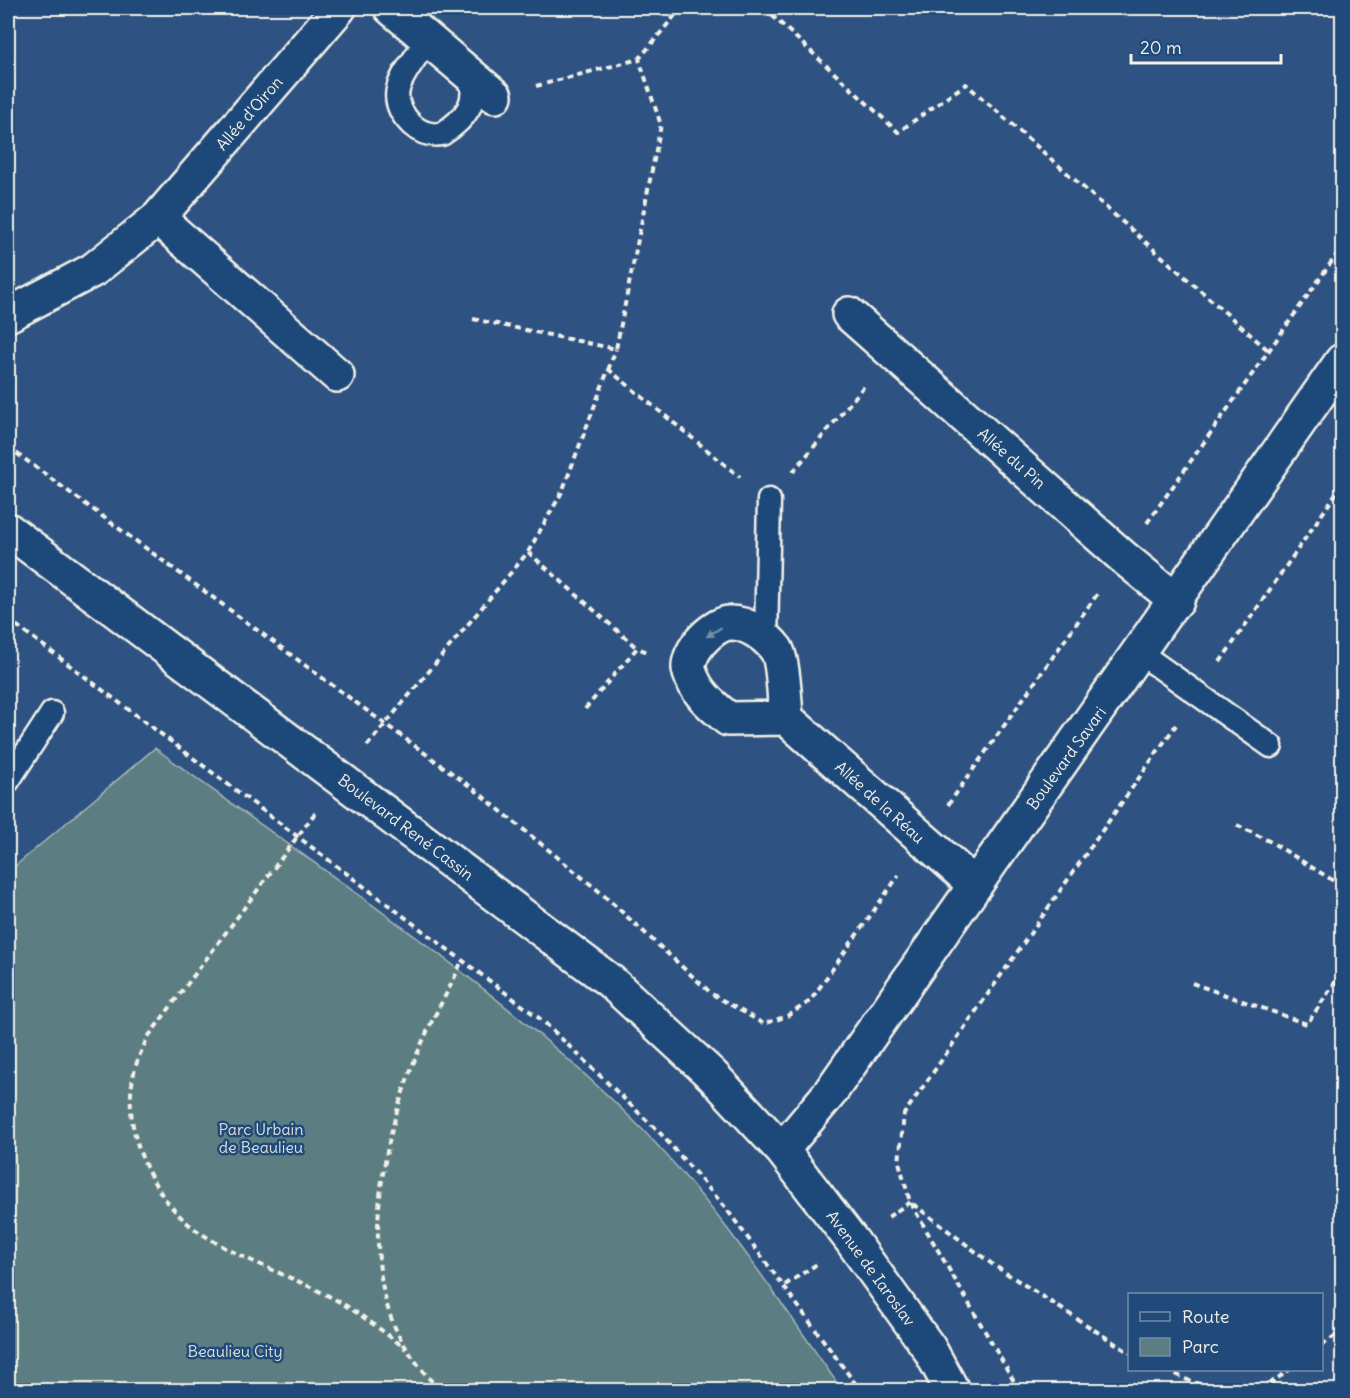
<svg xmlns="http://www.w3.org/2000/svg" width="1350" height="1398" font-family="Delius,sans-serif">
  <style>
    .green { fill: #5c7e82; stroke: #a8b8b5; stroke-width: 1.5 }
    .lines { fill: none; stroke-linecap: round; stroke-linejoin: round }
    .lane-casing { stroke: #f4f1e8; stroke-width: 27 }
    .street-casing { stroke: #f4f1e8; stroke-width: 38 }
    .secondary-casing { stroke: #f4f1e8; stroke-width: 38 }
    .path { stroke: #f4f1e8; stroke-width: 4; stroke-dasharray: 6 4.5; stroke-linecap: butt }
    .lane { stroke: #1f4a7a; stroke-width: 22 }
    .street { stroke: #1f4a7a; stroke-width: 33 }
    .secondary { stroke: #1f4a7a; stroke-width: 33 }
    .oneway { fill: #748da6 }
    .labels { text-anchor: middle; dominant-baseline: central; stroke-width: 5; stroke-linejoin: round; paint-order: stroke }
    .street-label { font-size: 16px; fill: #f4f1e8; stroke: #1f4a7a }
    .park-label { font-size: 16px; fill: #dde0d9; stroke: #1f4a7a }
  </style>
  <rect width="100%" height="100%" fill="#2e5382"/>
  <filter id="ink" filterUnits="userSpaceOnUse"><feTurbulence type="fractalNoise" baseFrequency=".0167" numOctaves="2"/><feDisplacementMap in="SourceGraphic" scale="12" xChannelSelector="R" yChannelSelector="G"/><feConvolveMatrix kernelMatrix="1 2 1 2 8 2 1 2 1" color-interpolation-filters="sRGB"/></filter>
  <g filter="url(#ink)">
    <path class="green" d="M 155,748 C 316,867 489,978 632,1119 C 714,1200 777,1297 842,1390 L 8,1390 L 8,872 Z"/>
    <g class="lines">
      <defs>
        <path id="lane" d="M 427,38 C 411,71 378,91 412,125 C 421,133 430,136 442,134 C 465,119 481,101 468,73
          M 766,640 L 769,500
          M 1140,653 L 1271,746
          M 8,781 L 52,713"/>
        <path id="street" d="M 391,8 L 495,96
          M 158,218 L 337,375
          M 849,314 L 1123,557 L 1177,601
          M 8,315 L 93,270 L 158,218 L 339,8
          M 786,718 L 728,719 C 712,705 697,694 690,673 C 683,655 711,625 729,623 C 747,622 766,636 776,649 C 783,659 785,703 786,718 L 975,885"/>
        <path id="secondary" d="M 8,530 L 610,981 L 712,1075 L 782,1150 L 852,1241 L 929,1348 L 952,1390
          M 782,1150 L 829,1094 L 1342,361"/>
      </defs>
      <use href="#lane" class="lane-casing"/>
      <use href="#street" class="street-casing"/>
      <use href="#secondary" class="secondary-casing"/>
      <path class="path" d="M 764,8 L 898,132 L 966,84 L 1269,351
        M 536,86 L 639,59 L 681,8
        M 473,319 L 616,349 L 661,125 L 639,59
        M 608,369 L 740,477
        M 8,447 L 475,790 L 600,892 L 712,994 L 764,1024 L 787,1016 L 810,1001 L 899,875
        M 793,472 L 865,385
        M 1147,523 L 1342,247
        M 528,552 L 637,648
        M 8,619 L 543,1021 L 661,1134 L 725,1207 L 860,1390
        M 1220,662 L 1342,485
        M 585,709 L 637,648 L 648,652
        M 367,746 L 528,552 L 562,492 L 616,349
        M 948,805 L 1098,593
        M 315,813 L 148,1037 C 140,1053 134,1067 132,1084 C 124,1137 155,1202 199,1232 C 242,1261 293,1276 338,1301 C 362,1315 384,1332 406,1349
        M 1237,825 L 1271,842 L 1342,886
        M 1192,983 L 1307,1024 L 1342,972
        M 913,1204 L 992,1264 L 1130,1353
        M 888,1217 L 910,1202
        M 785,1285 L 817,1264
        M 1322,1345 L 1342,1331
        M 1166,1370 L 1192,1382 L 1222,1390
        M 439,1390 C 421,1369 404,1349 393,1323 C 359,1237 388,1115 426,1034 C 437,1009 452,986 462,960
        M 1019,1390 L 910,1202 L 899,1162 L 904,1114 L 1176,725
        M 1261,1390 L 1289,1370"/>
      <use href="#lane" class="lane"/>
      <use href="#street" class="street"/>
      <use href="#secondary" class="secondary"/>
    </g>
    <defs><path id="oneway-solid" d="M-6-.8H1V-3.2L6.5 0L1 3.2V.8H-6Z" transform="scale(1.5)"/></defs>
    <use class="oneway" href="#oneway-solid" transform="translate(714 632) rotate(148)"/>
  </g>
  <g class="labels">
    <g class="street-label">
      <text transform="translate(249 113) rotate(-49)">Allée d'Oiron</text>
      <text transform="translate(1012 458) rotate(41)">Allée du Pin</text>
      <text transform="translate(1066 758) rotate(-54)">Boulevard Savari</text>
      <text transform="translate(880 802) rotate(42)">Allée de la Réau</text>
      <text transform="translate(406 827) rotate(37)">Boulevard René Cassin</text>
      <text transform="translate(871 1268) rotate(54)">Avenue de Iaroslav</text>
    </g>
    <g class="park-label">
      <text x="261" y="1129">Parc Urbain<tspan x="261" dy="18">de Beaulieu</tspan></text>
      <text x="235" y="1351">Beaulieu City</text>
    </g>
  </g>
  <rect width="1350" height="1398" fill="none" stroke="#1f4a7a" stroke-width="30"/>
  <rect x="15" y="15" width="1320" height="1368" fill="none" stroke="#f4f1e8" stroke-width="2" filter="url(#ink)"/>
  <rect x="1128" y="1293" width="195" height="78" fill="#1f4a7a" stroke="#748da6" stroke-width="1.5"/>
  <rect x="1140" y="1312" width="30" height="9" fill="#1f4a7a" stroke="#748da6" stroke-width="1.5"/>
  <text x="1182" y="1323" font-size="18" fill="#f4f1e8">Route</text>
  <rect x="1140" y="1338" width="30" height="18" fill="#5c7e82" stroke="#748da6" stroke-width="1.5"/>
  <text x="1182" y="1353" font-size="18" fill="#f4f1e8">Parc</text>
  <path d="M1131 54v9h150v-9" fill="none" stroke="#f4f1e8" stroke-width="3"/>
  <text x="1140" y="54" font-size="18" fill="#f4f1e8" stroke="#1f4a7a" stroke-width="4.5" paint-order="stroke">20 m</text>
</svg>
